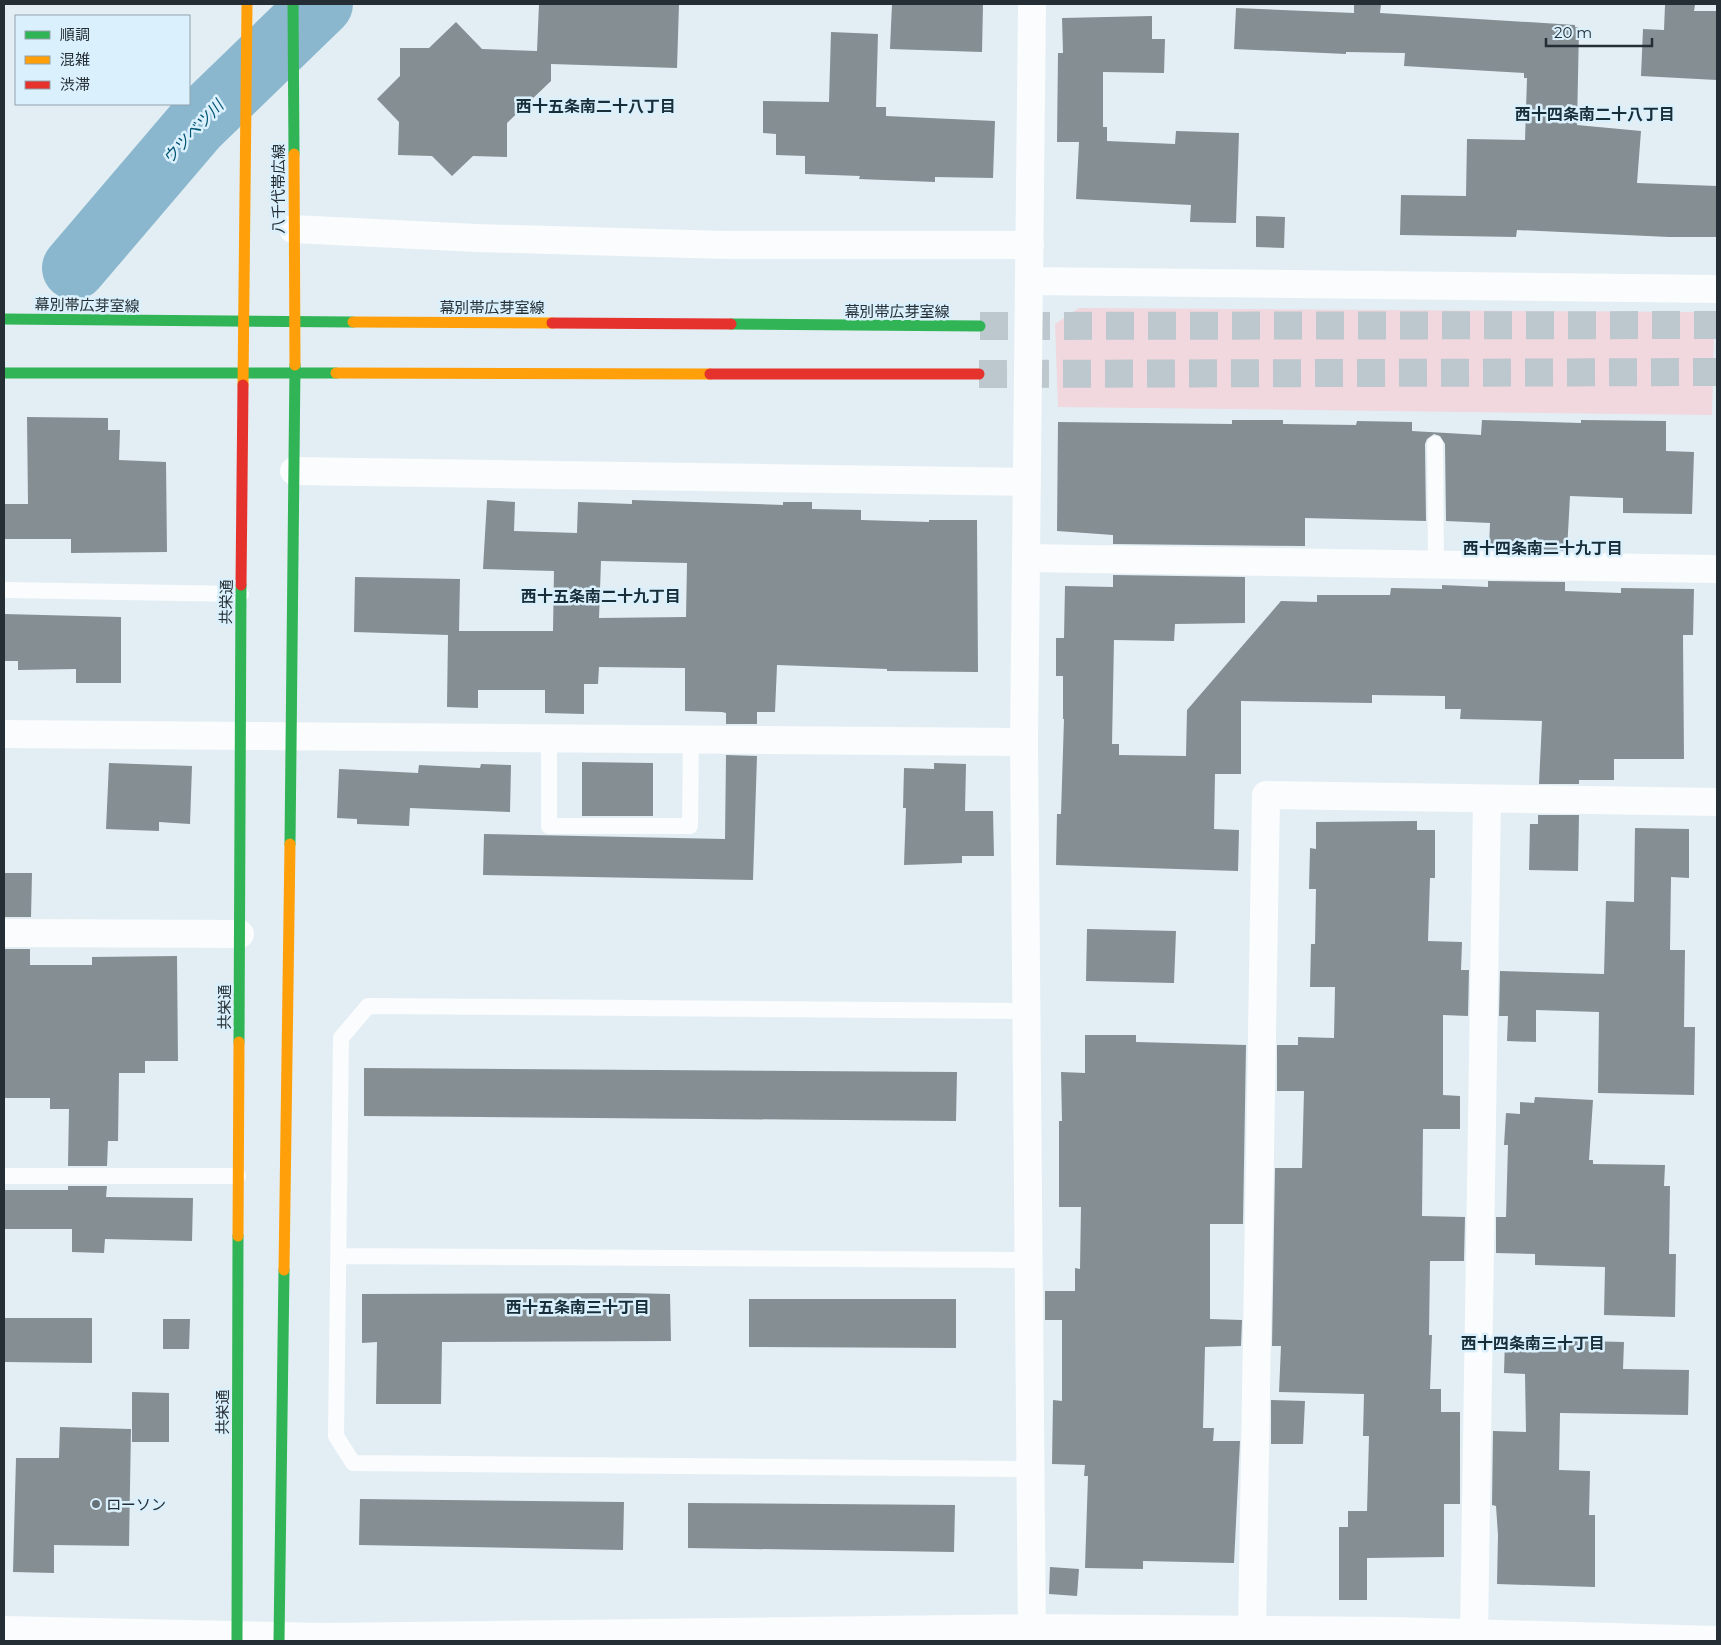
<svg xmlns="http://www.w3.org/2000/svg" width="1721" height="1645" font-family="Montserrat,'Noto Sans JP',sans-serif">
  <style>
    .green { fill: #f1d7de }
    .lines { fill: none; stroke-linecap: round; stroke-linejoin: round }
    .river { stroke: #8ab7ce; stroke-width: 64 }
    .building { fill: #848e93; fill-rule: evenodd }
    .primary-tunnel { stroke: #bcc8ce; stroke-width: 28; stroke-dasharray: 28 14; stroke-linecap: butt }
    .lane { stroke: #fbfcfd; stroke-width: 16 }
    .street { stroke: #fbfcfd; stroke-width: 28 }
    .fast { stroke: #30b455; stroke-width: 11 }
    .slow { stroke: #ff9f0a; stroke-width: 11 }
    .jam { stroke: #e5322d; stroke-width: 11 }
    .poi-dot { fill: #667177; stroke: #daf0fc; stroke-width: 2 }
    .labels { text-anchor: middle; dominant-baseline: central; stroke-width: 5; stroke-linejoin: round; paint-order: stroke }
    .street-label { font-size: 15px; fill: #242e34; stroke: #daf0fc }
    .poi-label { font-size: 15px; fill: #242e34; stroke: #daf0fc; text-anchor: start }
    .neighbourhood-label { font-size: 16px; font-weight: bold; fill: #182f3a; stroke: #daf0fc }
    .water-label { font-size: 16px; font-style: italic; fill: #005271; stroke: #daf0fc }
  </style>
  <rect width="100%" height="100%" fill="#e2eef4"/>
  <path class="green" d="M 1079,308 L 1698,312 L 1714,330 L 1712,415 L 1058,407 L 1055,324 Z"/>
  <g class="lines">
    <path class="river" d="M 74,268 L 196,125 L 321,4"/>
  </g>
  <path class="building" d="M 539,4 L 679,4 L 677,68 L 551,64 L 551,81 L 507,123 L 507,157 L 473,156 L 452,176 L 432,156 L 398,155 L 399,122 L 377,99 L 400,76 L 400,48 L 429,48 L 456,22 L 482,49 L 537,51 Z
    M 892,4 L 983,4 L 982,52 L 890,49 Z
    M 1354,4 L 1381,4 L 1380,13 L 1575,25 L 1575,27 L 1579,28 L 1577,125 L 1641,131 L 1637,183 L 1717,186 L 1717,237 L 1669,237 L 1517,230 L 1516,237 L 1400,235 L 1401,195 L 1466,196 L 1467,139 L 1525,140 L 1527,78 L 1524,78 L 1524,73 L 1404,66 L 1405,53 L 1346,52 L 1346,54 L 1234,49 L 1236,8 L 1354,13 Z
    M 1665,5 L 1695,5 L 1694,11 L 1717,11 L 1717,80 L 1641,76 L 1643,29 L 1664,30 Z
    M 1152,16 L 1152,39 L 1165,39 L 1164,73 L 1103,72 L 1103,127 L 1107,127 L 1107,141 L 1175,144 L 1176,131 L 1239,133 L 1236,223 L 1190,222 L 1191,205 L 1076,199 L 1079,142 L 1057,142 L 1058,53 L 1063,53 L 1062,18 Z
    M 831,32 L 878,34 L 876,107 L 886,107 L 886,116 L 995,121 L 993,178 L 935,177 L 935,182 L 859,179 L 860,176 L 805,174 L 805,156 L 776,155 L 776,134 L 763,133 L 763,101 L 829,102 Z
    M 1256,216 L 1285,217 L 1284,248 L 1256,247 Z
    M 27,417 L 108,418 L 108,430 L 120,430 L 119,460 L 166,462 L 167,552 L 71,553 L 71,539 L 4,539 L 4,504 L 28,504 Z
    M 1232,420 L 1283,420 L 1283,424 L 1356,425 L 1357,421 L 1412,422 L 1412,431 L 1481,435 L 1482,420 L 1581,423 L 1581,420 L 1666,421 L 1666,451 L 1694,452 L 1692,514 L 1623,513 L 1623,498 L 1570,496 L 1567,551 L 1489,550 L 1490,523 L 1446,521 L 1445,444 L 1440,436 L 1434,434 L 1427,439 L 1425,444 L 1426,521 L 1305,518 L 1305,546 L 1113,544 L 1113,535 L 1057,531 L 1058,422 L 1232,424 Z
    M 487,500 L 515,502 L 514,531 L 577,533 L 578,502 L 632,504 L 632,500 L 783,505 L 783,502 L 812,502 L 812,509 L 861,510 L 861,520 L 929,522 L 929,520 L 977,520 L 978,672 L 887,671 L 887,669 L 777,665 L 775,712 L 757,712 L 757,724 L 726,724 L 726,713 L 722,712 L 685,711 L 685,668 L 599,667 L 598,684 L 584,684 L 584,714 L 545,713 L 545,690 L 478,690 L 478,708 L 447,707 L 448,635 L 354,632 L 355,577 L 460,579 L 459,631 L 553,631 L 554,571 L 483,569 ZM 601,561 L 687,563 L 686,617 L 599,618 Z
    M 1113,575 L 1245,577 L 1245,623 L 1175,624 L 1174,641 L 1114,640 L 1112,744 L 1119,744 L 1119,755 L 1186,756 L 1187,710 L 1281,601 L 1317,602 L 1317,595 L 1390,595 L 1391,588 L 1442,589 L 1442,585 L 1488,587 L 1488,581 L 1565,582 L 1565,591 L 1621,593 L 1621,588 L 1694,589 L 1693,635 L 1683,635 L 1684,759 L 1614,759 L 1614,780 L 1579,780 L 1579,784 L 1539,784 L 1542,721 L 1460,719 L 1461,709 L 1445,709 L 1445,696 L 1372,695 L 1372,703 L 1241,701 L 1241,774 L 1215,774 L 1214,829 L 1239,830 L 1238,871 L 1056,865 L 1057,814 L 1061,814 L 1064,719 L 1063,719 L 1063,676 L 1056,676 L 1056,638 L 1064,638 L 1065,586 L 1113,587 Z
    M 4,614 L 121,617 L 121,683 L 76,683 L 76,669 L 18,670 L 18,661 L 4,661 Z
    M 726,755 L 757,756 L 753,880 L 483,875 L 484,834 L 725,839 Z
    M 582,762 L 653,763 L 653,816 L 582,816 Z
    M 109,763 L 192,766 L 190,824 L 159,822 L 159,831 L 106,829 Z
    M 934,763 L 966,764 L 965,811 L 993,811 L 994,856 L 962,856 L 962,863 L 904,865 L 906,808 L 903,808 L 904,768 L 934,769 Z
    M 481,764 L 511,765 L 510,812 L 410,808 L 409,826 L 357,824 L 357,819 L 337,818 L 339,769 L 418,773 L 419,765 L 480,768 Z
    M 1538,815 L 1579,815 L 1578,871 L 1529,870 L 1530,824 L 1538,824 Z
    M 1417,821 L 1417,830 L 1435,830 L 1435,878 L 1430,878 L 1428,941 L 1462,942 L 1461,970 L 1469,970 L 1468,1016 L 1443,1015 L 1443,1095 L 1460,1096 L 1460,1129 L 1423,1129 L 1422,1216 L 1465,1217 L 1464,1261 L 1430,1261 L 1429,1335 L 1432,1335 L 1430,1389 L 1441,1389 L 1441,1412 L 1460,1412 L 1460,1504 L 1444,1504 L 1444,1557 L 1367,1558 L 1367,1600 L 1339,1600 L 1339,1527 L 1348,1527 L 1348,1511 L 1367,1511 L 1369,1436 L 1363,1436 L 1364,1394 L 1279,1392 L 1281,1346 L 1272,1346 L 1275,1168 L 1302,1168 L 1304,1091 L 1277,1091 L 1277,1045 L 1298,1045 L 1298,1037 L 1334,1038 L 1335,987 L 1310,987 L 1311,944 L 1315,944 L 1316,889 L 1309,889 L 1310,848 L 1316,849 L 1316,822 Z
    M 1635,828 L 1689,829 L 1689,878 L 1671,877 L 1670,950 L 1685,950 L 1684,1027 L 1695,1027 L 1694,1095 L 1598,1093 L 1599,1012 L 1536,1010 L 1536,1042 L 1507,1041 L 1508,1016 L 1499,1016 L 1500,971 L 1604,974 L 1606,901 L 1634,902 Z
    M 4,873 L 32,873 L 31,917 L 4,917 Z
    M 1087,929 L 1176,931 L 1174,983 L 1086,981 Z
    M 4,949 L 30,949 L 30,965 L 92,965 L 92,957 L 177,956 L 178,1061 L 145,1061 L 145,1073 L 119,1073 L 118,1141 L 108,1141 L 107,1166 L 68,1166 L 69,1109 L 50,1109 L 50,1098 L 4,1098 Z
    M 1085,1035 L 1136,1035 L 1136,1042 L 1246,1045 L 1243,1224 L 1210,1224 L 1210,1319 L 1242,1320 L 1241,1346 L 1205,1347 L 1203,1428 L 1214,1428 L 1213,1441 L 1240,1441 L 1234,1563 L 1143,1561 L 1143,1569 L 1085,1568 L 1088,1476 L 1084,1476 L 1085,1465 L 1052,1464 L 1053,1400 L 1062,1401 L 1062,1320 L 1045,1320 L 1045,1291 L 1075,1291 L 1075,1268 L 1080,1269 L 1081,1207 L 1059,1207 L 1059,1121 L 1062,1121 L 1061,1072 L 1085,1073 Z
    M 364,1068 L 957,1072 L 956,1121 L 364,1116 Z
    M 1535,1097 L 1593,1100 L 1589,1160 L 1593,1160 L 1593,1164 L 1665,1165 L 1664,1186 L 1670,1186 L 1669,1254 L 1676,1254 L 1675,1317 L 1604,1315 L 1605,1267 L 1535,1265 L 1535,1254 L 1496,1253 L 1496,1217 L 1506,1217 L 1508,1145 L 1504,1145 L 1506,1113 L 1520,1114 L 1520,1102 L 1534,1103 Z
    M 68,1186 L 107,1186 L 106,1197 L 193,1198 L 192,1241 L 105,1239 L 104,1253 L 72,1252 L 72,1229 L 4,1229 L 4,1190 L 68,1190 Z
    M 627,1293 L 670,1294 L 671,1341 L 442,1342 L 441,1404 L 376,1404 L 377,1342 L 362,1343 L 362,1294 Z
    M 749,1299 L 956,1299 L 956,1348 L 749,1347 Z
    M 4,1318 L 92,1318 L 92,1363 L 4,1362 Z
    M 163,1319 L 190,1319 L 189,1349 L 163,1349 Z
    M 1505,1339 L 1624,1342 L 1623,1369 L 1689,1370 L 1688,1415 L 1560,1413 L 1559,1470 L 1590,1471 L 1589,1515 L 1595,1515 L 1595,1587 L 1497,1584 L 1498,1535 L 1496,1506 L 1492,1505 L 1493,1431 L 1526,1432 L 1525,1374 L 1504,1373 Z
    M 132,1392 L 169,1393 L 169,1442 L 132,1442 Z
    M 1271,1400 L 1305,1401 L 1303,1444 L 1271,1444 Z
    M 60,1427 L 131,1429 L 129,1546 L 54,1545 L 54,1573 L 13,1572 L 16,1458 L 59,1458 Z
    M 360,1499 L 624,1502 L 623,1550 L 359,1545 Z
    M 688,1503 L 955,1505 L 954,1552 L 688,1548 Z
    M 1050,1567 L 1079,1569 L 1077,1596 L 1049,1594 Z"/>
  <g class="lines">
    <path class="primary-tunnel" d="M 980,326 L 1717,325
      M 979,374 L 1717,372"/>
    <path class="lane" d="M 1435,444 L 1436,564
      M 4,590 L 241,594
      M 549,739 L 549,826 L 690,826 L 691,740
      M 1026,1011 L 368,1006 L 341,1038 L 336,1436 L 353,1463 L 1029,1469
      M 4,1176 L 238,1176
      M 339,1256 L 1028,1260"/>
    <path class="street" d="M 293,229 L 477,238 L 726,245 L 1030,245
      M 1029,281 L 1717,289
      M 294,471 L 1027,482
      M 1026,558 L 1717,569
      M 4,734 L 1024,742
      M 4,933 L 240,934
      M 4,1630 L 324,1637 L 1032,1628 L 1395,1631 L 1717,1640
      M 1252,1631 L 1266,795 L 1717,802
      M 1474,1633 L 1487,800
      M 1032,1641 L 1024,742 L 1032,4"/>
    <path class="fast" d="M 293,4 L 294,154
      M 4,319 L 353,322
      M 731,324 L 980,326
      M 4,373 L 336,373
      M 290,844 L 295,365
      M 239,1042 L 241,585
      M 237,1641 L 238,1236
      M 279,1641 L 284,1270"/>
    <path class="slow" d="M 294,154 L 295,365
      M 353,322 L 552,323
      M 336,373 L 710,374
      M 243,385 L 247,4
      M 238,1236 L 239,1042
      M 284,1270 L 290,844"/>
    <path class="jam" d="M 552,323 L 731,324
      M 710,374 L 979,374
      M 241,585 L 243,385"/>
  </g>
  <circle class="poi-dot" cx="96" cy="1504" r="5"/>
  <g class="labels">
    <g class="street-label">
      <text transform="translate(278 189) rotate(-90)">八千代帯広線</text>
      <text transform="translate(87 305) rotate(1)">幕別帯広芽室線</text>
      <text x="492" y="307">幕別帯広芽室線</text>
      <text x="897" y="311">幕別帯広芽室線</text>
      <text transform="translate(226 602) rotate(-89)">共栄通</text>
      <text transform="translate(224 1007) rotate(-90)">共栄通</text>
      <text transform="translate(222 1412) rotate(-90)">共栄通</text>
    </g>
    <g class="poi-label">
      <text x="106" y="1504">ローソン</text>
    </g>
    <g class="neighbourhood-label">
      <text x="596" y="106">西十五条南二十八丁目</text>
      <text x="1595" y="114">西十四条南二十八丁目</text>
      <text x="1543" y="548">西十四条南二十九丁目</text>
      <text x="601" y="596">西十五条南二十九丁目</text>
      <text x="578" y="1307">西十五条南三十丁目</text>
      <text x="1533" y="1343">西十四条南三十丁目</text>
    </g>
    <g class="water-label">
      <text transform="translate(193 132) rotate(-47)">ウツベツ川</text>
    </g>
  </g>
  <rect width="1721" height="1645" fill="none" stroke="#242e34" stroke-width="10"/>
  <rect x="15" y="15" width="175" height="90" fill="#daf0fc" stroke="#91a2ac"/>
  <rect x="25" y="31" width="25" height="8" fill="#30b455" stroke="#91a2ac"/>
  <text x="60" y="40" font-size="15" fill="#242e34">順調</text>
  <rect x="25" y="56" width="25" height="8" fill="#ff9f0a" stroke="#91a2ac"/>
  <text x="60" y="65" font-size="15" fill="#242e34">混雑</text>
  <rect x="25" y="81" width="25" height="8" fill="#e5322d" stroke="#91a2ac"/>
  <text x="60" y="90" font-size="15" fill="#242e34">渋滞</text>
  <path d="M1546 38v8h106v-8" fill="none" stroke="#242e34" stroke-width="2.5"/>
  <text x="1554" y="38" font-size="15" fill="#242e34" stroke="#daf0fc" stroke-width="4" paint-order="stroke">20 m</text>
</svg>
